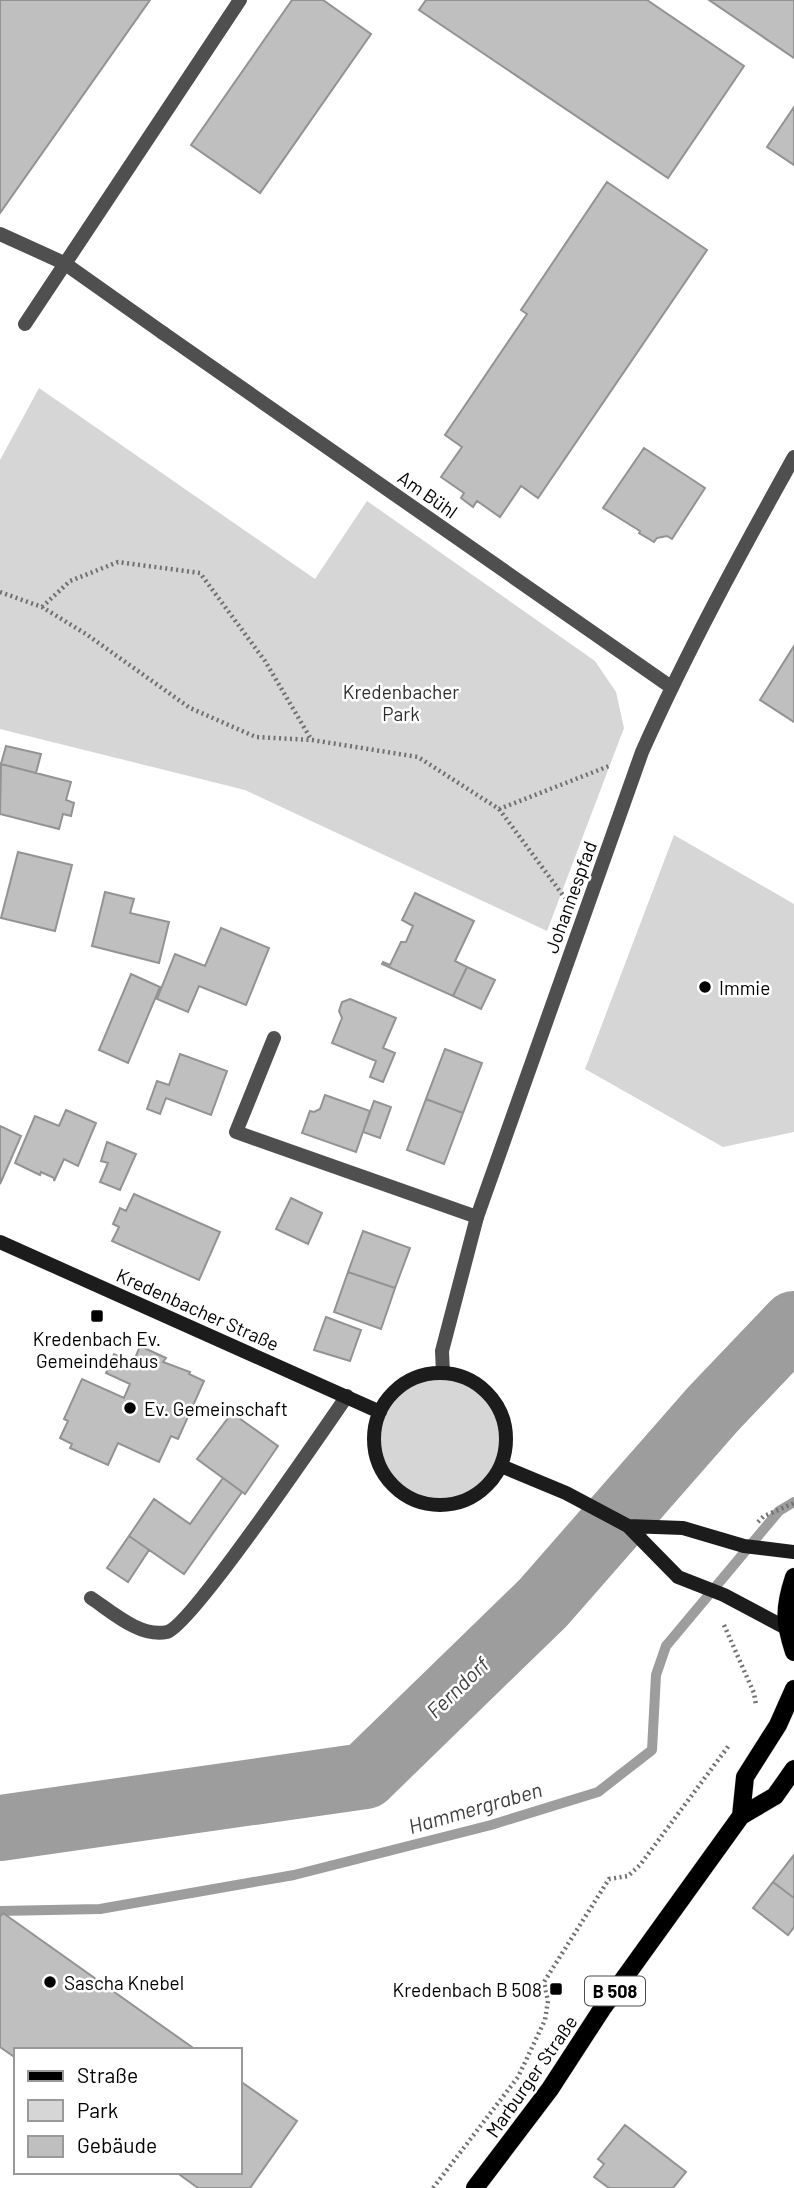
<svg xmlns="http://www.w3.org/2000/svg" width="794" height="2188" font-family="Barlow,sans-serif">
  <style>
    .green { fill: #d6d6d6 }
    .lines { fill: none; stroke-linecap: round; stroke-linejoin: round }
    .stream { stroke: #9d9d9d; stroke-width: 10 }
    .river { stroke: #9d9d9d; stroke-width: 66 }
    .building { fill: #bfbfbf; stroke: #939393; stroke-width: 2 }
    .primary-casing { stroke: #dbdbdb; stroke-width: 19 }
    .path { stroke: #717171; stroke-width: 4.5; stroke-dasharray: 2 3.5; stroke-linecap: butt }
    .service { stroke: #4f4f4f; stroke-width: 14 }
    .minor { stroke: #4f4f4f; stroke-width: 14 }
    .secondary { stroke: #1c1c1c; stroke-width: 14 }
    .primary { stroke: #000; stroke-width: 18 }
    .poi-dot { fill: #000; stroke: #fff; stroke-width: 2.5 }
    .labels { text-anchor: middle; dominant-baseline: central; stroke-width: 5; stroke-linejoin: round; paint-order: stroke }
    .shield { fill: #fff; stroke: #4c4c4c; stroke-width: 2 }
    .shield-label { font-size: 18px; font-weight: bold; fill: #000 }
    .street-label { font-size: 19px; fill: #000; stroke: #fff }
    .park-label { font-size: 19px; fill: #2d2d2d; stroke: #fff }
    .poi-label { font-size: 19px; fill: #000; stroke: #fff; text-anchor: start }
    .water-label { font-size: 21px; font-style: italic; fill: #3e3e3e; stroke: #fff }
  </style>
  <rect width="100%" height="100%" fill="#fff"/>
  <path class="green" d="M 39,388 L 315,579 L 367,501 L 595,661 L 616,692 L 624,728 L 547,931 L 245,790 L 0,729 L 0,460 Z
    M 674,835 L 794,904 L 794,1132 L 723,1147 L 585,1069 Z
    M374 1439a66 66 0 1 1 132 0a66 66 0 1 1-132 0Z"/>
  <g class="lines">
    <path class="stream" d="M 0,1911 L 100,1909 L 294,1875 L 491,1825 L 598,1792 L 652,1750 L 656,1675 L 666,1646 L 779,1511 L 794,1502"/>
    <path class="river" d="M 0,1828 L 365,1776 L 543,1603 L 713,1409 L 794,1324"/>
  </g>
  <path class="building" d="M 0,0 L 150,0 L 0,213 Z
    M 292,0 L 323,0 L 371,34 L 260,193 L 191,145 Z
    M 426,0 L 647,0 L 744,66 L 668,178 L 419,10 Z
    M 709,0 L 794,0 L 794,58 Z
    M 794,107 L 794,165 L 767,147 Z
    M 607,182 L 707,250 L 538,498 L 521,486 L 500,517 L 477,501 L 473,507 L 461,498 L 464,493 L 441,477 L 462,447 L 445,435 L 527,314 L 521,310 Z
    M 644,448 L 705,488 L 672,539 L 667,536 L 657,538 L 654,542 L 639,533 L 640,531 L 603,508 Z
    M 794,646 L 794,722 L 760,700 Z
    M 6,746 L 41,754 L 36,773 L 1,764 Z
    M 1,764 L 71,782 L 66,800 L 74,803 L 71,816 L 63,814 L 59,829 L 0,814 Z
    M 18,852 L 72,865 L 55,931 L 1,918 Z
    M 105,892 L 134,899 L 130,913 L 169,922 L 159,963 L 92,946 Z
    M 415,893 L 474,921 L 455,961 L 467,967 L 453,996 L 382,964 L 383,962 L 390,965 L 401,942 L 406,942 L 413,926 L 402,920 Z
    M 221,928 L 269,948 L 246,1005 L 199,986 L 188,1012 L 157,999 L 175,954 L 205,966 Z
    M 467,967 L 495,980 L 481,1009 L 453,996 Z
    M 131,974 L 160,987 L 128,1063 L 99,1050 Z
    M 350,999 L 396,1018 L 383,1048 L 395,1053 L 383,1082 L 370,1077 L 376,1061 L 332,1043 L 342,1018 L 339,1011 L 342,1002 Z
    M 445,1049 L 482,1063 L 463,1113 L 426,1099 Z
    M 180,1054 L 227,1071 L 211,1115 L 166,1098 L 160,1114 L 147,1109 L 157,1081 L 169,1085 Z
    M 325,1095 L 370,1111 L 356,1152 L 302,1133 L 310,1111 L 314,1112 L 320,1109 Z
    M 426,1099 L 463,1113 L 444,1164 L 407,1150 Z
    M 374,1101 L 391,1107 L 380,1138 L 363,1132 Z
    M 66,1110 L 96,1123 L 78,1166 L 64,1159 L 54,1181 L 54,1178 L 41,1172 L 40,1175 L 15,1163 L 35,1116 L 59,1126 Z
    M 0,1126 L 21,1136 L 0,1184 Z
    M 107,1142 L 136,1154 L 120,1190 L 100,1182 L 108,1163 L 101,1161 Z
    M 134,1194 L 220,1232 L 199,1280 L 112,1241 L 119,1227 L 113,1224 L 120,1208 L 126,1211 Z
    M 291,1198 L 322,1213 L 308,1244 L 276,1229 Z
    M 363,1231 L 410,1248 L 395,1288 L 348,1272 Z
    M 348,1272 L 395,1288 L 381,1329 L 334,1312 Z
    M 326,1317 L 361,1330 L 350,1361 L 314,1350 Z
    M 140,1346 L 166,1358 L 163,1362 L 190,1372 L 189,1374 L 204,1381 L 178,1439 L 171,1436 L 159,1462 L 118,1443 L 108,1465 L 70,1448 L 72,1444 L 60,1438 L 68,1421 L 64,1419 L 82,1379 L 124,1398 L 130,1384 L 106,1373 L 114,1354 L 133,1363 Z
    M 232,1413 L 278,1446 L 245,1494 L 197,1459 Z
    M 223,1478 L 242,1492 L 184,1574 L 129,1536 L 154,1499 L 190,1524 Z
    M 129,1536 L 149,1550 L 128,1582 L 107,1568 Z
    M 794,1855 L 794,1898 L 773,1882 Z
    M 773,1882 L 794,1898 L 794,1927 L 788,1935 L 753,1908 Z
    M 3,1913 L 196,2050 L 16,2050 L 16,2058 L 0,2047 L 0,1917 Z
    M 240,2081 L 297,2121 L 250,2188 L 198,2188 L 176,2172 L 240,2172 Z
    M 625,2125 L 686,2172 L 673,2188 L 609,2188 L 594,2177 L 604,2164 L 598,2159 Z"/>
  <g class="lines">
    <defs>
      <path id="primary" d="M 794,1577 C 784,1607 784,1622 794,1652
        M 741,1816 L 745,1777 L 778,1725 L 794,1689
        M 475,2188 L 550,2089 L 602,2009 L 741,1816 L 775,1796 L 794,1769"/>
    </defs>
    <use href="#primary" class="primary-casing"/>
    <path class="path" d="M 0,592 L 42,607 L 86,634 L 190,708 L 256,737 L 312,740 L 418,757 L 499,809 L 609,766
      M 42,607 L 70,581 L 118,562 L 200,573 L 265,661 L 311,739
      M 499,809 L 565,898
      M 758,1522 L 764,1516 L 794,1503
      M 724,1625 L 754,1693 L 756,1705
      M 433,2188 L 518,2077 L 545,2020 L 548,2001 L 544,1982 L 609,1879 L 628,1876 L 640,1865 L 730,1744"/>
    <path class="service" d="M 0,234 L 64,263 L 163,333
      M 25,324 L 240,0
      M 274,1038 L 236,1132 L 477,1217
      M 91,1598 C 111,1611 140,1638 167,1632 C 190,1627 324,1429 347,1396"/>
    <path class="minor" d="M 163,333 L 671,687
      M 443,1373 L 442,1351 L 477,1217 L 642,752 C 687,651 740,554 794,457"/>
    <path class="secondary" d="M 0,1242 L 380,1412
      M374 1439a66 66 0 1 1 132 0a66 66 0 1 1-132 0Z
      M 501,1466 L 566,1493 L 628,1526 L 678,1577 L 724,1595 L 786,1628
      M 628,1526 L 683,1528 L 744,1546 L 794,1552"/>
    <use href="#primary" class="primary"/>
  </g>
  <g class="poi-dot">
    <circle cx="705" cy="987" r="7"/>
    <rect x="90" y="1309" width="14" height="14" rx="3.5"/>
    <circle cx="130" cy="1408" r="7"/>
    <circle cx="50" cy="1982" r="7"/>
    <rect x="549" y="1982" width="14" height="14" rx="3.5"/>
  </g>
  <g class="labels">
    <rect class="shield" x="585" y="1976.5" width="60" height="29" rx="5"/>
    <g class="shield-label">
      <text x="615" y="1991">B 508</text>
    </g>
    <g class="street-label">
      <text transform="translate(428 494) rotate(35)">Am Bühl</text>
      <text transform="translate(570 897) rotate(-70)">Johannespfad</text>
      <text transform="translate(198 1309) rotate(24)">Kredenbacher Straße</text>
      <text transform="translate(531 2076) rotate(-55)">Marburger Straße</text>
    </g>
    <g class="park-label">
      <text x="401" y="691">Kredenbacher<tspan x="401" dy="22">Park</tspan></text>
    </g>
    <g class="poi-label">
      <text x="719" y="987">Immie</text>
      <text x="97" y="1338" text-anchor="middle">Kredenbach Ev.<tspan x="97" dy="22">Gemeindehaus</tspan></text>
      <text x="144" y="1408">Ev. Gemeinschaft</text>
      <text x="64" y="1982">Sascha Knebel</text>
      <text x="542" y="1989" text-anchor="end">Kredenbach B 508</text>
    </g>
    <g class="water-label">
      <text transform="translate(457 1687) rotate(-44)">Ferndorf</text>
      <text transform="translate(475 1807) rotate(-16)">Hammergraben</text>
    </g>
  </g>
  <rect x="14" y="2048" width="228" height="126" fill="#ffffff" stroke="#999999" stroke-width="2"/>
  <rect x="28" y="2071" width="35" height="10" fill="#000000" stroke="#999999" stroke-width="2"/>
  <text x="77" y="2083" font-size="21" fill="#000000">Straße</text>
  <rect x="28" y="2100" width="35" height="21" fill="#d6d6d6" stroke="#999999" stroke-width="2"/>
  <text x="77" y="2118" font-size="21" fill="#000000">Park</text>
  <rect x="28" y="2136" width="35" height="21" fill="#bfbfbf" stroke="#999999" stroke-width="2"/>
  <text x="77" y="2153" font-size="21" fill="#000000">Gebäude</text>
</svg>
